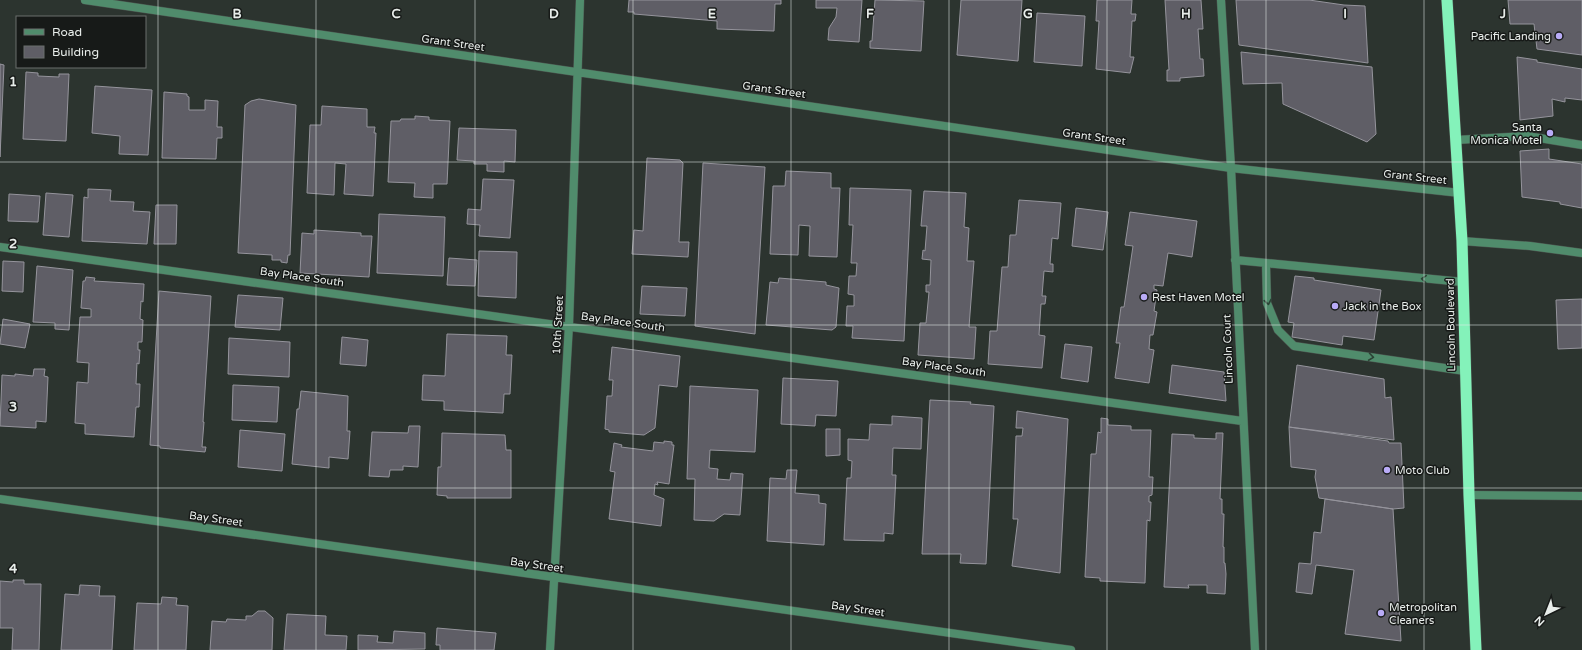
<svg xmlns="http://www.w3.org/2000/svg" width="1582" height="650" font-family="'Varela Round',sans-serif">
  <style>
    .building { fill: #5f5e66; stroke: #95949c }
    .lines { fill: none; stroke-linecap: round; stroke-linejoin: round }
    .service-casing { stroke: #4a524d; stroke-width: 9 }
    .minor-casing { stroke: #4a524d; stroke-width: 9 }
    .trunk-casing { stroke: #4a524d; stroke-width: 12 }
    .service { stroke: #508c6c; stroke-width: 8 }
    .minor { stroke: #508c6c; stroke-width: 8 }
    .trunk { stroke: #84f2ba; stroke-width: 11 }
    .oneway { stroke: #2b4235 }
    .grid { fill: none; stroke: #e8edea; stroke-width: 1; stroke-opacity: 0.55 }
    .poi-dot { fill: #b9abf7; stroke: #171a18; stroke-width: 1.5 }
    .labels { text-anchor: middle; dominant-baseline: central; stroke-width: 3; stroke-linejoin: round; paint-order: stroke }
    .poi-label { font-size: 11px; fill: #e8edea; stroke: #171a18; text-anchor: start }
    .street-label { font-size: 11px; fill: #e8edea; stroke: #171a18 }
    .grid-label { font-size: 13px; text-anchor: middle; font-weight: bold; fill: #e8edea; stroke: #171a18; stroke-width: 3; stroke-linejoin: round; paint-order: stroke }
  </style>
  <rect width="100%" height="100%" fill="#2c342f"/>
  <path class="building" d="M 629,0 L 781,0 L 781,4 L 775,4 L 774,31 L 717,29 L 717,21 L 634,14 L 634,12 L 628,12 Z
    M 816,0 L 862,0 L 859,42 L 828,40 L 829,28 L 836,17 L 837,8 L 816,8 Z
    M 875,0 L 924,1 L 921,51 L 870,48 L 870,41 L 872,41 Z
    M 961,0 L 1022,0 L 1018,61 L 957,55 Z
    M 1097,0 L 1132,0 L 1131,14 L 1136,14 L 1135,21 L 1132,21 L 1130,57 L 1134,57 L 1130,73 L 1096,69 L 1099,21 L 1096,21 Z
    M 1165,0 L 1201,0 L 1203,29 L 1198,29 L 1200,59 L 1203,59 L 1204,76 L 1180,78 L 1180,81 L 1167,81 L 1167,70 L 1169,70 Z
    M 1236,0 L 1309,0 L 1344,5 L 1365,6 L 1368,63 L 1239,45 Z
    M 1508,0 L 1582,0 L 1582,55 L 1537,49 L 1534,24 L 1510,24 Z
    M 1037,13 L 1085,16 L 1082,66 L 1034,62 Z
    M 1241,52 L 1372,67 L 1376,134 L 1367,142 L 1283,104 L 1282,83 L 1243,84 Z
    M 1517,57 L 1537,60 L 1537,62 L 1582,69 L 1582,100 L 1565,98 L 1565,102 L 1552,99 L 1553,116 L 1520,120 Z
    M 0,64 L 4,65 L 0,157 Z
    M 26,72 L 38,73 L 38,76 L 59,77 L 59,74 L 69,74 L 66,141 L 23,139 Z
    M 95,86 L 152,90 L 148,155 L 119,154 L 120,136 L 92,133 Z
    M 164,92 L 187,94 L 187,96 L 189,97 L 189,110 L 205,110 L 205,100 L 218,101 L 217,127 L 222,127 L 222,138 L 217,138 L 216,159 L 162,158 Z
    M 259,99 L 296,105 L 290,255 L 288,255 L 287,263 L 281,262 L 281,260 L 272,260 L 272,255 L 238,253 L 245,105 L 251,101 Z
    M 322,106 L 367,109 L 367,127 L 375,127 L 374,133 L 376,133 L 373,196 L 344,194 L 346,164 L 335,163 L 334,195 L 307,193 L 310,125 L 321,125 Z
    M 415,116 L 429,117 L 429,120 L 450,121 L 447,184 L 433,184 L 433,198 L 414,197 L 415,183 L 388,182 L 391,121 L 400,121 L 401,119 L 415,119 Z
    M 459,128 L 516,130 L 515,162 L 504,161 L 504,172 L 487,171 L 487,164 L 474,164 L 474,161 L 457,160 Z
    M 1549,149 L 1549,159 L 1582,164 L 1582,208 L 1560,204 L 1560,202 L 1522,197 L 1520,151 Z
    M 647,158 L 680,160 L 683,163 L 679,242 L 689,242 L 688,257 L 632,254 L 634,230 L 643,231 Z
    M 703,163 L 765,167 L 755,334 L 695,326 Z
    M 786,171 L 831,173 L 831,188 L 840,188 L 837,257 L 809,256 L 810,226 L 799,225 L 798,255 L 770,254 L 773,186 L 785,186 Z
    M 483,179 L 514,180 L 510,238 L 479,236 L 480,225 L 467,224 L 468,209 L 481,210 Z
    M 850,188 L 911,190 L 904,341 L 852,338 L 853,326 L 846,326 L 847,306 L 854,306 L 854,295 L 848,294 L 849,276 L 856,276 L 857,263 L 851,263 L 853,225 L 849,225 Z
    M 88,189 L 111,190 L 110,201 L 134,202 L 133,211 L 150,212 L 147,244 L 82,241 L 84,197 L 88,198 Z
    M 924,191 L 966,193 L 964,227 L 969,228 L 967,261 L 974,261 L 969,327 L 976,327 L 974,359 L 918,355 L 920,323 L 926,323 L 929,292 L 926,292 L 926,285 L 930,285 L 931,260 L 922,259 L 923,250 L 925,251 L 927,226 L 921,226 Z
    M 46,193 L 73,195 L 69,237 L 43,235 Z
    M 9,194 L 40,196 L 38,222 L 8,221 Z
    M 1019,200 L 1061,203 L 1058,239 L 1052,238 L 1050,264 L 1053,264 L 1053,272 L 1044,271 L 1042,296 L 1046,296 L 1045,304 L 1041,304 L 1039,335 L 1045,336 L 1042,368 L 988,364 L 990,331 L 997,331 L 1002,267 L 1008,267 L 1010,235 L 1016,235 Z
    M 156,205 L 177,205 L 176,244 L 154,244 Z
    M 1076,208 L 1108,212 L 1103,250 L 1072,246 Z
    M 1130,212 L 1197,221 L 1192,257 L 1168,253 L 1163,286 L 1154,285 L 1154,289 L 1157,290 L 1154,311 L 1157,312 L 1153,335 L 1150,335 L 1149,349 L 1154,350 L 1149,383 L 1115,378 L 1120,343 L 1116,343 L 1121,307 L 1124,307 L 1133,246 L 1125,245 Z
    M 379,214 L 445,217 L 443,276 L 377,273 Z
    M 314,230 L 361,233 L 361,236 L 372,236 L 369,277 L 300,273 L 302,233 L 314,234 Z
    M 479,251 L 517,252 L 516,298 L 478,296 Z
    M 449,258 L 477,260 L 475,286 L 447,285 Z
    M 3,261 L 24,262 L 23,292 L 2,291 Z
    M 37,266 L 73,270 L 69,330 L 55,329 L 55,323 L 33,322 Z
    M 1295,276 L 1314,278 L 1314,280 L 1381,290 L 1374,340 L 1343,336 L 1342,345 L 1292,337 L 1294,323 L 1288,322 Z
    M 86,277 L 95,278 L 94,281 L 144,284 L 143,302 L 141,301 L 140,319 L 143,320 L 142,342 L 138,342 L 138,350 L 140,350 L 139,364 L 137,363 L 136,384 L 140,384 L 139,407 L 136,407 L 134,437 L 85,434 L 85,424 L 75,423 L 77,382 L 88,383 L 89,363 L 77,362 L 80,317 L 91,317 L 91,309 L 81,308 L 83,281 L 85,281 Z
    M 779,278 L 826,282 L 826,285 L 839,288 L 836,327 L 832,330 L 766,325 L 770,282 L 778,283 Z
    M 642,286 L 687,288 L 685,316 L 640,314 Z
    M 159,291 L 211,296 L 203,422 L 204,422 L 202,447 L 206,447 L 205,452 L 160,448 L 160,446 L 150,445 Z
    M 238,295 L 283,298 L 280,330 L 235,327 Z
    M 1582,299 L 1582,348 L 1558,349 L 1556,300 Z
    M 3,319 L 30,324 L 25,348 L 0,344 Z
    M 447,334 L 507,336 L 506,355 L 512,355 L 510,394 L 504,394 L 503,413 L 444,410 L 444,401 L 422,400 L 423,375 L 445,376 Z
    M 342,337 L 368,340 L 366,366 L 340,364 Z
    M 229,338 L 290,342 L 289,377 L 228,374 Z
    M 1065,344 L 1092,347 L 1088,382 L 1061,378 Z
    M 612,347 L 680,356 L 677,387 L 659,385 L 655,428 L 644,435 L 609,432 L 609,430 L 605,429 L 607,396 L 612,396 L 613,380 L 609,380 Z
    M 1172,365 L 1224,372 L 1226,401 L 1169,393 Z
    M 1297,365 L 1384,379 L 1385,398 L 1391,397 L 1394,440 L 1289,427 Z
    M 34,369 L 45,369 L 44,376 L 48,377 L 46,422 L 36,421 L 36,428 L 0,426 L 2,375 L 15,376 L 15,374 L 33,376 Z
    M 783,378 L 838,381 L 836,416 L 816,415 L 815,426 L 781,424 Z
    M 233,385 L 279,387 L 277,422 L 232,420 Z
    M 690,386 L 758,390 L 755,452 L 710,450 L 709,468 L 718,469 L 717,479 L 730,480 L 731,473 L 743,474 L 740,515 L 724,514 L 714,521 L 694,520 L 695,479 L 687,479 Z
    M 301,391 L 348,396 L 347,431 L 350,431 L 348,459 L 329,457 L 329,468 L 292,464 L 297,409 L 299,409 Z
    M 930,400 L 971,402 L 970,404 L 994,406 L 986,564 L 960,563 L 961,554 L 922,554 Z
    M 1017,411 L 1068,419 L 1060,573 L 1012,566 L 1018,519 L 1013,519 L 1016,436 L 1022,436 L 1023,428 L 1016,428 Z
    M 892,416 L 922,418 L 921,449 L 893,448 L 892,475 L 896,475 L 893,534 L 884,533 L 884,541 L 844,540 L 847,478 L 851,478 L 852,461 L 848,460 L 848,439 L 869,440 L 870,424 L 892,425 Z
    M 1101,418 L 1108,419 L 1108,425 L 1131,426 L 1131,430 L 1151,430 L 1149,477 L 1153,477 L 1152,495 L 1149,496 L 1149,502 L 1151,502 L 1150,521 L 1147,520 L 1145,583 L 1100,581 L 1100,578 L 1085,577 L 1091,454 L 1096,454 L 1098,432 L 1101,433 Z
    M 409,426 L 420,426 L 418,467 L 403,466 L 403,470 L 390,470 L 389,477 L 369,476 L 372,432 L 408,433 Z
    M 1289,427 L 1388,441 L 1389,443 L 1401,443 L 1404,508 L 1393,509 L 1319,498 L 1315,477 L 1316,470 L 1291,467 Z
    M 826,429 L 840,429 L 840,455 L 826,456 Z
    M 240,430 L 285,434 L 282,471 L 238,467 Z
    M 442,433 L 505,435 L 506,450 L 511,450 L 511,498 L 447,498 L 447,496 L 437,495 L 438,467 L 441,467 Z
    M 1216,433 L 1223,433 L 1220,499 L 1222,499 L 1222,514 L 1224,514 L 1223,547 L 1224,547 L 1224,563 L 1225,563 L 1226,574 L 1225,594 L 1207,593 L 1207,585 L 1188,585 L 1189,588 L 1164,587 L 1172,434 L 1194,435 L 1194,438 L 1216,439 Z
    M 664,441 L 672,442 L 672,445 L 674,445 L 669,484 L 657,482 L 658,485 L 655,484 L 654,495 L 664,499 L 661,526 L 609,519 L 615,472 L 610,471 L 614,443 L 622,445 L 621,447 L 653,451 L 654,442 L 664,443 Z
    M 787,470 L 797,470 L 795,493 L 819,495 L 819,503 L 826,504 L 824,545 L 767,541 L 770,478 L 786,479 Z
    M 1325,499 L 1393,509 L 1401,641 L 1345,634 L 1354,570 L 1316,565 L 1312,594 L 1296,592 L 1299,563 L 1311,564 L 1314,532 L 1321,533 Z
    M 13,580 L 24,580 L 24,584 L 41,584 L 39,650 L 12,650 L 13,628 L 0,628 L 0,581 L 13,582 Z
    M 80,585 L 100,586 L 99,596 L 115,596 L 112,650 L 61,650 L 65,594 L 79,595 Z
    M 162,597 L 177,598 L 176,605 L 188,606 L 186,650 L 134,650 L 137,603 L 161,604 Z
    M 258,611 L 265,611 L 273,618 L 272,650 L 210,650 L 212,621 L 226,622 L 227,619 L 246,620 L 246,616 L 252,616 Z
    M 287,614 L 326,616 L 325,635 L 347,636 L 346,650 L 284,650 Z
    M 437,628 L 496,633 L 494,650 L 440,650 L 440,645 L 436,645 Z
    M 394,631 L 425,633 L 425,649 L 358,650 L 358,635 L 378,636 L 377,642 L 393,643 Z"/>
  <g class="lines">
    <defs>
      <path id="service" d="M 1221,0 L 1231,168 L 1255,650
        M 1456,140 L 1527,136 L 1582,145
        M 0,247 L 1242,421
        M 1235,260 L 1463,282
        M 1266,264 L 1267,303 L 1278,330 L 1294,346 L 1465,371
        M 1469,495 L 1582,496"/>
      <path id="minor" d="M 85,0 L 1231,168 L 1460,193
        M 1462,241 L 1530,246 L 1582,253
        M 0,499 L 1071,650
        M 550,650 L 569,325 L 580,0"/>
      <path id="trunk" d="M 1447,0 L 1462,241 L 1469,495 L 1476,650"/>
    </defs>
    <use href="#service" class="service-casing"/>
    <use href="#minor" class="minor-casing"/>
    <use href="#trunk" class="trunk-casing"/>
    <use href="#service" class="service"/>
    <use href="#minor" class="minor"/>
    <use href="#trunk" class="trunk"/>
  </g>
  <defs><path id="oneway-chevron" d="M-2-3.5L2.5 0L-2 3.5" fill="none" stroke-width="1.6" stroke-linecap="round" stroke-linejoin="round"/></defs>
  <g class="oneway">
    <use href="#oneway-chevron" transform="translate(1424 279) rotate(-175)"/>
    <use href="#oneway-chevron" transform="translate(1268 302) rotate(79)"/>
    <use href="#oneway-chevron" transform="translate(1371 357) rotate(8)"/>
  </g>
  <path class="grid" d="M 158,0 L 158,650M 316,0 L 316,650M 475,0 L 475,650M 633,0 L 633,650M 791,0 L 791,650M 949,0 L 949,650M 1107,0 L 1107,650M 1266,0 L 1266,650M 1424,0 L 1424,650M 0,162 L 1582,162M 0,325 L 1582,325M 0,488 L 1582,488"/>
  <g class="poi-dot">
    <circle cx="1559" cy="36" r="4"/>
    <circle cx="1550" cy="133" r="4"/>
    <circle cx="1144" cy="297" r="4"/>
    <circle cx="1335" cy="306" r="4"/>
    <circle cx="1387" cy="470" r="4"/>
    <circle cx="1381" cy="613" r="4"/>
  </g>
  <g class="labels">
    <g class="poi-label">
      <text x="1551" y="36" text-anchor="end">Pacific Landing</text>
      <text x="1542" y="127" text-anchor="end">Santa<tspan x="1542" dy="13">Monica Motel</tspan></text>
      <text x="1152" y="297">Rest Haven Motel</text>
      <text x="1343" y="306">Jack in the Box</text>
      <text x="1395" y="470">Moto Club</text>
      <text x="1389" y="607">Metropolitan<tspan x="1389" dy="13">Cleaners</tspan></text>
    </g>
    <g class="street-label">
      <text transform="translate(453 43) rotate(8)">Grant Street</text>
      <text transform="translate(774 90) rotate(8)">Grant Street</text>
      <text transform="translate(1094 137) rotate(8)">Grant Street</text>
      <text transform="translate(1415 177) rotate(6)">Grant Street</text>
      <text transform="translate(302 277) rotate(8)">Bay Place South</text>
      <text transform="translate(623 322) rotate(8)">Bay Place South</text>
      <text transform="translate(558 325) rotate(-87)">10th Street</text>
      <text transform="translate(1451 325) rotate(-91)">Lincoln Boulevard</text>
      <text transform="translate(1228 349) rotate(-92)">Lincoln Court</text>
      <text transform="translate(944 367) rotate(8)">Bay Place South</text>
      <text transform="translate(216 519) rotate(8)">Bay Street</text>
      <text transform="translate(537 565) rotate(8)">Bay Street</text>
      <text transform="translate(858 609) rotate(8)">Bay Street</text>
    </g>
  </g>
  <g class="grid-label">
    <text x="237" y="18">B</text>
    <text x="396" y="18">C</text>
    <text x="554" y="18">D</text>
    <text x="712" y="18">E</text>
    <text x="870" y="18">F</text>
    <text x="1028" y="18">G</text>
    <text x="1186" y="18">H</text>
    <text x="1345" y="18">I</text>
    <text x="1503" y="18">J</text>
    <text x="13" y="86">1</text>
    <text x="13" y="248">2</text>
    <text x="13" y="411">3</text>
    <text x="13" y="573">4</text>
  </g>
  <rect x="16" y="16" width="130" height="52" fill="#171a18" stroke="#6b6e6c"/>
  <rect x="24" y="29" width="20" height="6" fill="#508c6c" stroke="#6b6e6c"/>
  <text x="52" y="36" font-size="12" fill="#e8edea">Road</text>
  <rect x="24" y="46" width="20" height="12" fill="#5f5e66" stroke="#6b6e6c"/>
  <text x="52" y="56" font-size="12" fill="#e8edea">Building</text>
  <g transform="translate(1546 614) rotate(223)" stroke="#171a18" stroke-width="3" paint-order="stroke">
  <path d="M0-3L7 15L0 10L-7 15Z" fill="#e8edea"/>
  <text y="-6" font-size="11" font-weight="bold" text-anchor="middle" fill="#e8edea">N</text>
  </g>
</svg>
